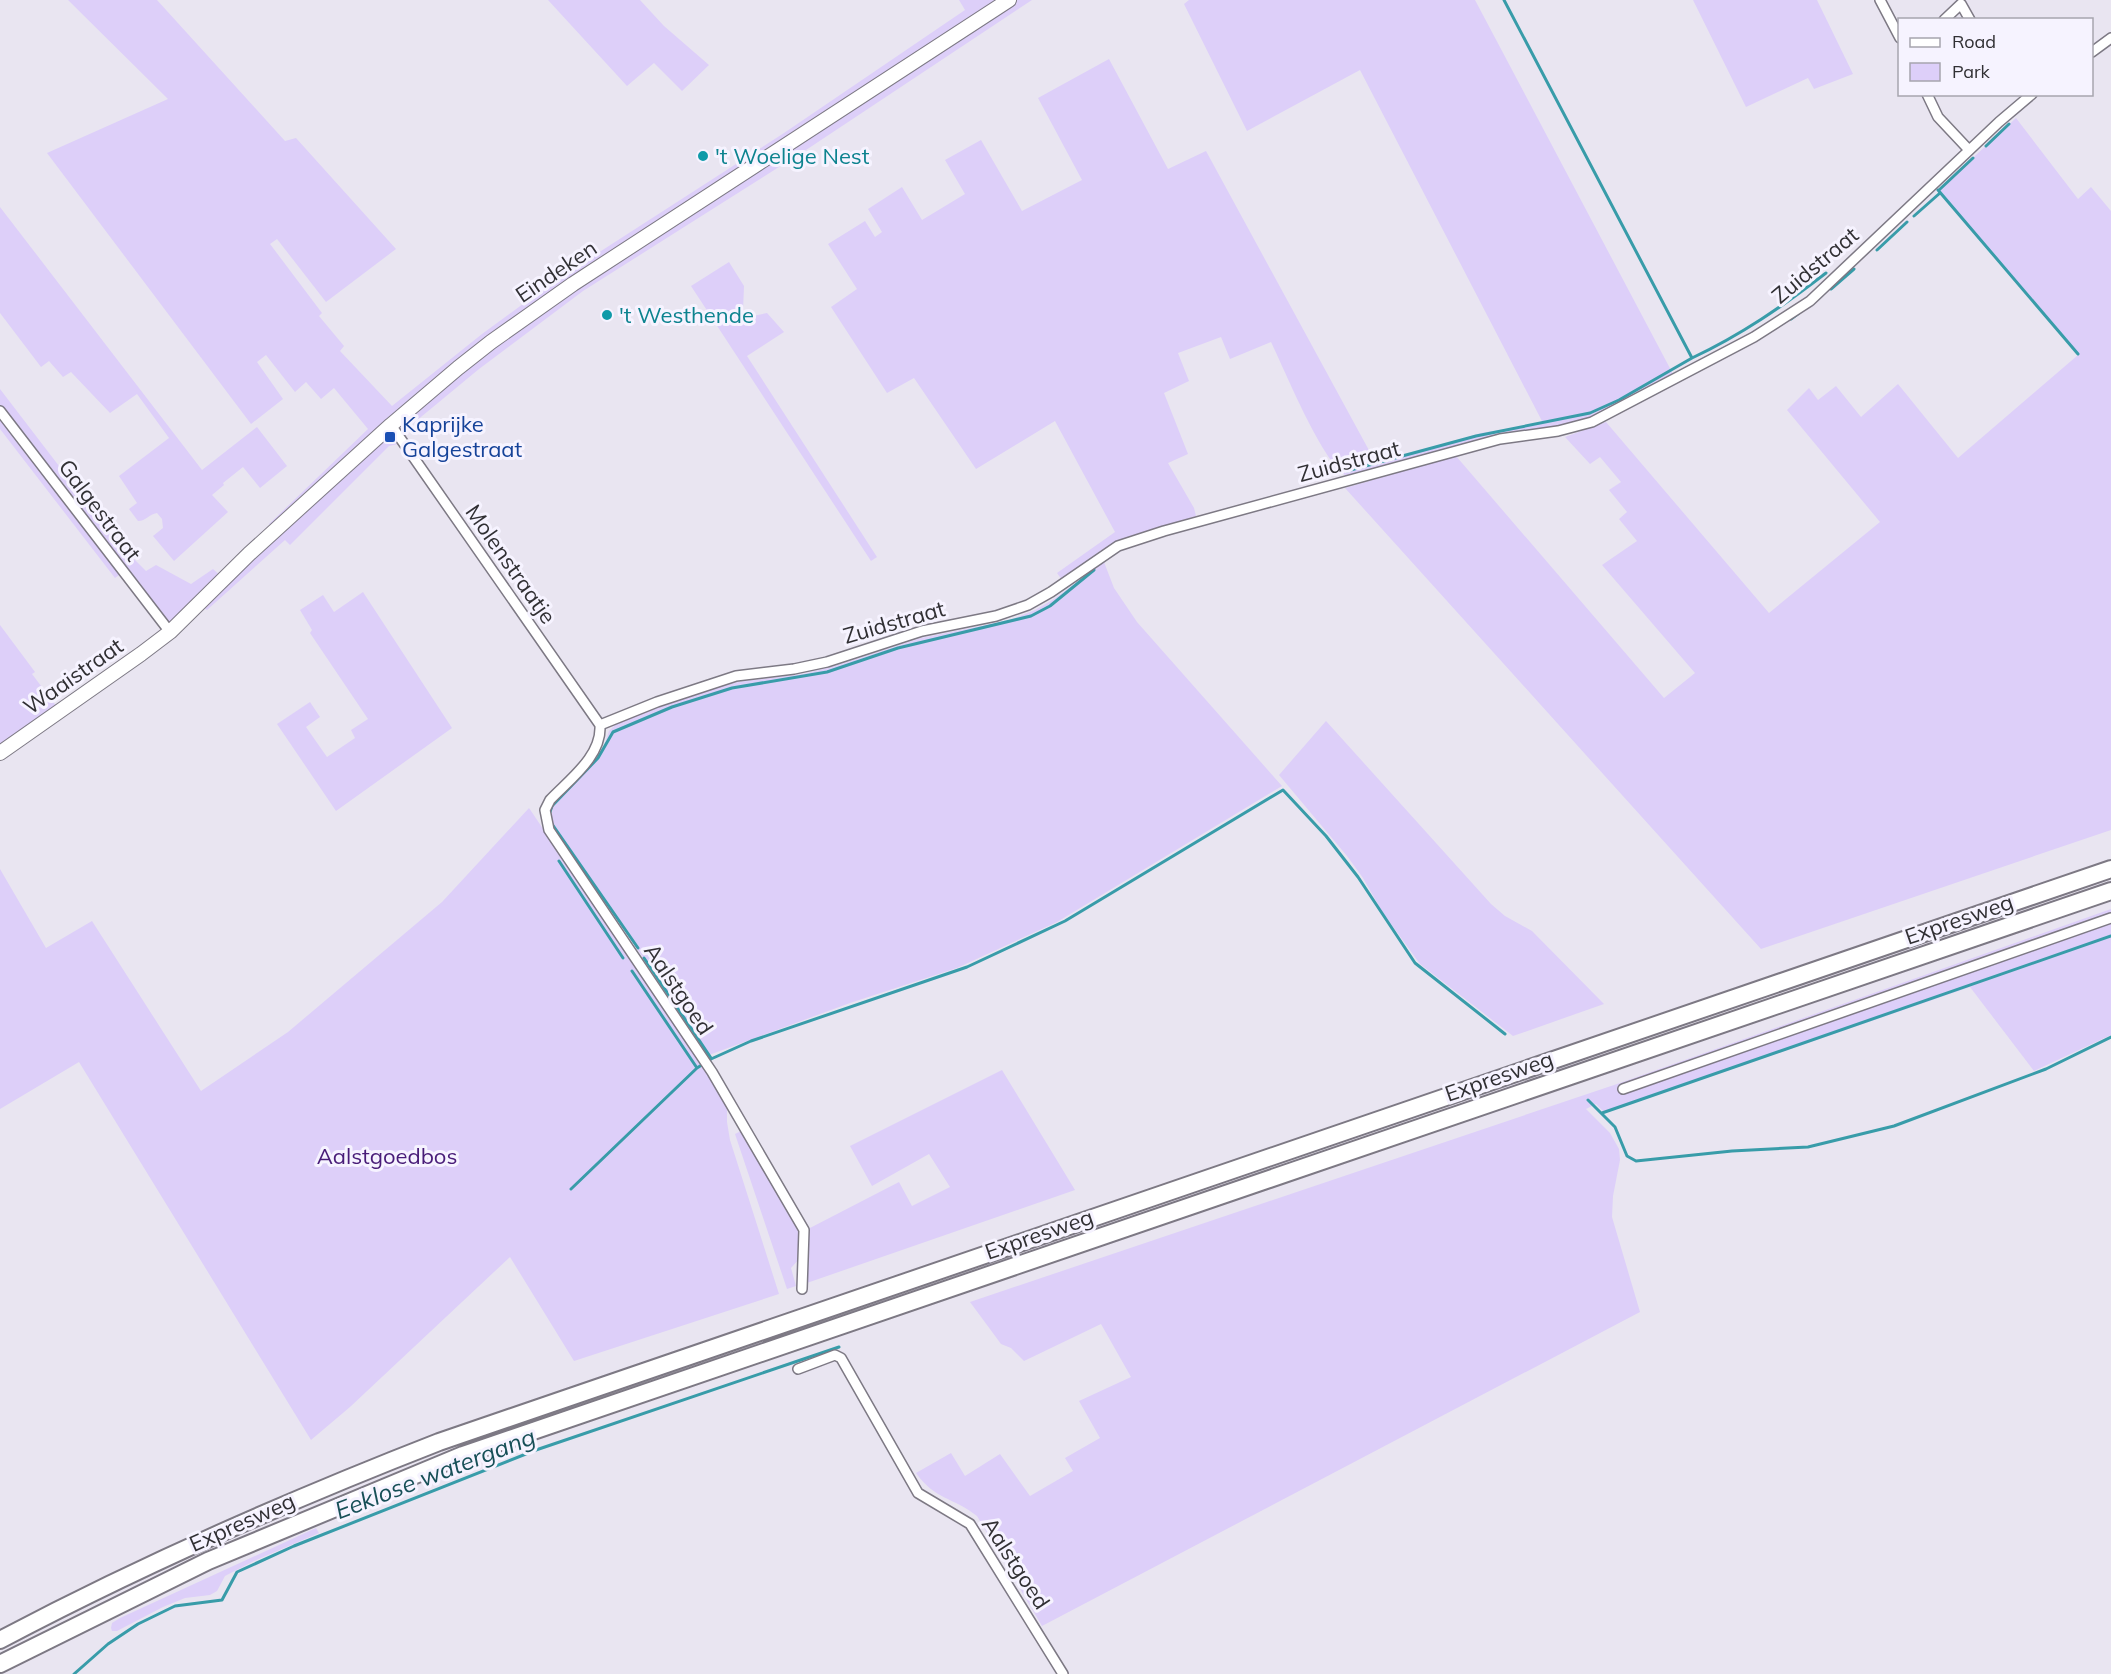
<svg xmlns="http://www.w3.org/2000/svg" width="2111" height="1674" font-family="Mulish,sans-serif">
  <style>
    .green { fill: #ddcff9 }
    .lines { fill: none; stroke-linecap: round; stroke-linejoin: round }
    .stream { stroke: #389ca9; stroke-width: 3 }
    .street-casing { stroke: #7d7984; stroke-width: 12 }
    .secondary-casing { stroke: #7d7984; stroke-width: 16 }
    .highway-casing { stroke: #7d7984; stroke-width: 20 }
    .street { stroke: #fff; stroke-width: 9 }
    .secondary { stroke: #fff; stroke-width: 14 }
    .highway { stroke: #fff; stroke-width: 16 }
    .culture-dot { fill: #0f9aa8; stroke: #f6f3ff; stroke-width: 2 }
    .transit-dot { fill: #1a4fb4; stroke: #f6f3ff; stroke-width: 2 }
    .labels { text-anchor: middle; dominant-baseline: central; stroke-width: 6; stroke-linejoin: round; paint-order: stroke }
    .culture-label { font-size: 22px; fill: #0d838f; stroke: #f6f3ff; text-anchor: start }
    .street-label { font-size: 22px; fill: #313034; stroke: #f6f3ff }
    .transit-label { font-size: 22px; fill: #164399; stroke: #f6f3ff; text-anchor: start }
    .park-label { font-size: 22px; fill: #481c78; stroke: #f6f3ff }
    .water-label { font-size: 24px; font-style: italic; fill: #174f57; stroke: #f6f3ff }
  </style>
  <rect width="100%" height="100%" fill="#e9e5f1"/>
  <path class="green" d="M 68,0 L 157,0 L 285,141 L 296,138 L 396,249 L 326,302 L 277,239 L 270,244 L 322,313 L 319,316 L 344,346 L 340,351 L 392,406 L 482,334 L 553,282 L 784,133 L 965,10 L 959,0 L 997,0 L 549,293 L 275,530 L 269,524 L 368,429 L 334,388 L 321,399 L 306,382 L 295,392 L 266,355 L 257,362 L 283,399 L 251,424 L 47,153 L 168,99 Z
    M 548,0 L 640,0 L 664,26 L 709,65 L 682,91 L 654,63 L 627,86 Z
    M 1017,0 L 1032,0 L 809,148 L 583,291 L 479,369 L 404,431 L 397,424 L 531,319 L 675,226 Z
    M 1189,0 L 1475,0 L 1673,374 L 1611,408 L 1592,417 L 1567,425 L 1484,439 L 1359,474 L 1345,475 C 1321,459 1286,373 1271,342 L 1230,359 L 1221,337 L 1178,353 L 1189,381 L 1164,393 L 1188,454 L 1168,463 L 1194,508 L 1196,516 L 1120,540 L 1100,551 L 1062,580 L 1057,573 L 1115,532 L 1055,421 L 976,469 L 914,378 L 887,393 L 831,307 L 857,289 L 828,244 L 865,221 L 875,237 L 882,232 L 868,209 L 902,187 L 922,220 L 965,194 L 945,160 L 981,140 L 1022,211 L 1082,180 L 1038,98 L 1109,59 L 1168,169 L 1206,151 L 1377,465 L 1481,433 L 1543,423 L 1360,70 L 1247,131 L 1184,4 Z
    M 1693,0 L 1817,0 L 1853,74 L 1814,89 L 1808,78 L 1746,107 Z
    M 2016,118 L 2078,199 L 2091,187 L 2111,211 L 2111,830 L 1761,949 L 1345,488 L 1456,456 L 1664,698 L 1695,673 L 1602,565 L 1637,541 L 1619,519 L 1627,512 L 1609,490 L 1621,482 L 1600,457 L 1590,464 L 1565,437 L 1606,422 L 1769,613 L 1880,522 L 1787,410 L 1809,388 L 1818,400 L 1836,386 L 1861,417 L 1898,384 L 1958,458 L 2078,355 L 1937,191 Z
    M 0,207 L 202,470 L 257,427 L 287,466 L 260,488 L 243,467 L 223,483 L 224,485 L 212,495 L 228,512 L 174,561 L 153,536 L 163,528 L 162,519 L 157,513 C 149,514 146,521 138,521 L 129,509 L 137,503 L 119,476 L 169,438 L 137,394 L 110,413 L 71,372 L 63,377 L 49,361 L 41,367 L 0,313 Z
    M 729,262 L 744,286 L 743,311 L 753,316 L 767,313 L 784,332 L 747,356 L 877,557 L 871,561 L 691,286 Z
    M 0,389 L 118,543 L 146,571 L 156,565 L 191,584 L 213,569 L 223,578 L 170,625 L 126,570 L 115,578 L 0,429 Z
    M 384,440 L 398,444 L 389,446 L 290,545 L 285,540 L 207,610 L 203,607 Z
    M 1104,562 L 1114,588 L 1137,622 L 1282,786 L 1057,922 L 957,968 L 850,1003 L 709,1055 L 555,828 L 551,819 L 553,807 L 589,767 L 603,749 L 609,731 L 618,722 L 711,689 L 738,682 L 803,674 L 835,666 L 921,638 L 1010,620 L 1035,610 L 1054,599 Z
    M 363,592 L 452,728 L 336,811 L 277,724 L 310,702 L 320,717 L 306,727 L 327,757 L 355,738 L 351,730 L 368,719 L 310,633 L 312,630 L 300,610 L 323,595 L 334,612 Z
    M 0,625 L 35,672 L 32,674 L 57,707 L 0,746 Z
    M 1326,721 L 1491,904 L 1505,916 L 1532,931 L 1604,1004 L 1513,1036 L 1420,964 L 1383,913 L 1363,878 L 1347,856 L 1279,775 Z
    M 529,808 L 708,1073 L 727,1108 L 727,1122 L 730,1140 L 779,1294 L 574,1361 L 510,1257 L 350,1407 L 311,1440 L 79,1062 L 0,1109 L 0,869 L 46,948 L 92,921 L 201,1091 L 288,1032 L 442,902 Z
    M 2111,909 L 2111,1035 L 2034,1071 L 1970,987 L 1605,1113 L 1596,1104 L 1586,1109 L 1610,1133 L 1619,1149 L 1620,1160 L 1613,1196 L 1612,1217 L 1640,1312 L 1042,1626 L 977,1516 C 953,1497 935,1500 916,1473 L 951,1453 L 965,1476 L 1000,1454 L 1030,1496 L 1073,1471 L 1065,1458 L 1100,1438 L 1079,1401 L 1131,1377 L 1101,1324 L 1024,1361 L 1011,1348 L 1001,1344 L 970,1302 L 1617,1084 Z
    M 1002,1070 L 1075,1190 L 804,1284 L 809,1258 L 808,1229 L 899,1182 L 912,1206 L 950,1187 L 929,1154 L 872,1186 L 850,1146 Z
    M 743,1130 L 800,1231 L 800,1258 L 791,1268 L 796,1286 L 787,1289 L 735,1134 Z
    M 316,1528 L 319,1533 L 254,1561 L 225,1576 L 217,1591 L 210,1595 L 185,1598 L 163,1607 L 117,1631 L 112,1631 L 111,1628 L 112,1623 L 120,1618 Z"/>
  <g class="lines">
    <path class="stream" d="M 1504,0 L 1692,358 C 1741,335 1783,306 1826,273
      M 1986,146 L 2009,124
      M 1938,190 L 2078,354
      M 1939,190 L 1973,158
      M 1914,216 L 1940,193
      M 1877,250 L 1907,222
      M 1831,289 L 1854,269
      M 1791,319 L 1799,313
      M 1347,471 L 1476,436 L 1590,413 L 1619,400 L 1692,358
      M 549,815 L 552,806 L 598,758 L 613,732 L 672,707 L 732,688 L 827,672 L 898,648 L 1031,616 L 1050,606 L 1094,570
      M 552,824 L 638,948
      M 559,861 L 623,958
      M 644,958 L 711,1058
      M 632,971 L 697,1068
      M 1588,1100 L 1615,1127 L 1627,1156 L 1636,1161 L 1732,1151 L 1808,1147 L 1894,1126 L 2046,1069 L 2111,1037
      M 1602,1113 L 2111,936
      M 571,1189 L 697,1068 L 711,1059 L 751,1041 L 967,967 L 1065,921 L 1283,790 L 1326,836 L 1358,877 L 1415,963 L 1505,1034
      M 74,1674 L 108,1644 L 138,1624 L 175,1606 L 222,1600 L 237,1572 L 294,1546 L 536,1450 L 839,1347"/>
    <defs>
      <path id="street" d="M 1880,0 L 1900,38
        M 1944,20 L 1961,4 L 1970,20
        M 2092,52 L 2111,38
        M 1927,94 L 1938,117 L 1969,150
        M 0,411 L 170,632
        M 391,425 L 600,725
        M 600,725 L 657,702 L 736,676 L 794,669 L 827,662 L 922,631 L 996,616 L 1028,605 L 1051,592 L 1118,546 L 1164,531 L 1500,439 L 1558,431 L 1592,422 L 1754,337 L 1810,301 L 1999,122 L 2032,94
        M 600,725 C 602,756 570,779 550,800 L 545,810 L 549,830 L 712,1072 L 804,1230 L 802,1289
        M 1623,1089 L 2111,918
        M 798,1369 L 835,1355 L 841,1358 L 918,1493 L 970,1524 L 1063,1674"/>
      <path id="secondary" d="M 0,753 L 141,654 L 170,632 L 249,554 L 391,425 L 458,368 L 491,342 L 573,284 L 1009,0"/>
      <path id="highway" d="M 0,1640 C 142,1565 290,1500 439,1442 L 2111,869
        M 0,1664 L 208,1561 L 463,1455 L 2111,891"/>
    </defs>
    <use href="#street" class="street-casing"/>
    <use href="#secondary" class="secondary-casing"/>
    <use href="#highway" class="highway-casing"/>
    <use href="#street" class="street"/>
    <use href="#secondary" class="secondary"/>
    <use href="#highway" class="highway"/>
  </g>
  <g class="culture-dot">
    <circle cx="703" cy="156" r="6"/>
    <circle cx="607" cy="315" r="6"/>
  </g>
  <rect class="transit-dot" x="384" y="431" width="12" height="12" rx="3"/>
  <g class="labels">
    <g class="culture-label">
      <text x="715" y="156">'t Woelige Nest</text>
      <text x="619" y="315">'t Westhende</text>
    </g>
    <g class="street-label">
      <text transform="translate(1815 265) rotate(-40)">Zuidstraat</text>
      <text transform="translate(556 271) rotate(-34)">Eindeken</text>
      <text transform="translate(1349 461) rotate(-15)">Zuidstraat</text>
      <text transform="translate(100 510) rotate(53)">Galgestraat</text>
      <text transform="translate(511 564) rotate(55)">Molenstraatje</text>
      <text transform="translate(894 622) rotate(-16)">Zuidstraat</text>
      <text transform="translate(73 676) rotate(-35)">Waaistraat</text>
      <text transform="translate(1959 919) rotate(-19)">Expresweg</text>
      <text transform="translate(679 989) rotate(56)">Aalstgoed</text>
      <text transform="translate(1499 1076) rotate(-19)">Expresweg</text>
      <text transform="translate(1039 1234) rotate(-19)">Expresweg</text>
      <text transform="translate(242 1522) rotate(-24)">Expresweg</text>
      <text transform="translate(1016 1563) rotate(57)">Aalstgoed</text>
    </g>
    <g class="transit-label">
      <text x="402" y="424">Kaprijke<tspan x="402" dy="25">Galgestraat</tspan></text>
    </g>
    <g class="park-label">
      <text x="387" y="1156">Aalstgoedbos</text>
    </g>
    <g class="water-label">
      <text transform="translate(435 1473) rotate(-21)">Eeklose watergang</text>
    </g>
  </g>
  <rect x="1898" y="18" width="195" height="78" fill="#f6f3ff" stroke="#a7a5ae" stroke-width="1.5"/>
  <rect x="1910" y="38" width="30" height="9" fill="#ffffff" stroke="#a7a5ae" stroke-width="1.5"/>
  <text x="1952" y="48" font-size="18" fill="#313034">Road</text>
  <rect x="1910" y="63" width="30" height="18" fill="#ddcff9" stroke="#a7a5ae" stroke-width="1.5"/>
  <text x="1952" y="78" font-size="18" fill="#313034">Park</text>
</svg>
